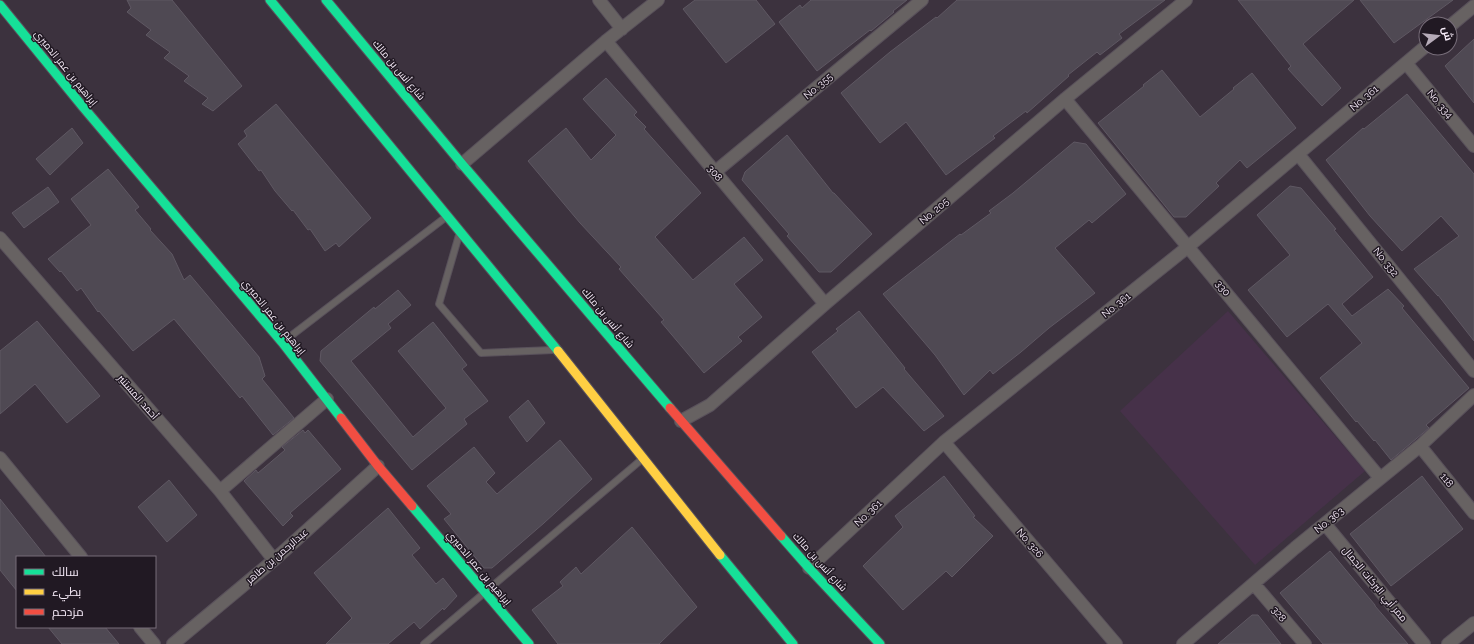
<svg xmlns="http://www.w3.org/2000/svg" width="1474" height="644" font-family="Raleway,Cairo,sans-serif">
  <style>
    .built { fill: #463149 }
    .building { fill: #4f4953; stroke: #5f5863 }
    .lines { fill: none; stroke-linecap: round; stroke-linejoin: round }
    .lane-casing { stroke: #59515b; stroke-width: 8 }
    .street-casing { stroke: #59515b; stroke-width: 14 }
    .fast-casing { stroke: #59515b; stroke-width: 11 }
    .slow-casing { stroke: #59515b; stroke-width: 11 }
    .jam-casing { stroke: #59515b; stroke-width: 11 }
    .lane { stroke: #676262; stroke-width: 6 }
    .street { stroke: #676262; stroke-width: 12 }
    .fast { stroke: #16e098; stroke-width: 9 }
    .slow { stroke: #ffcf43; stroke-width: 9 }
    .jam { stroke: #f24e42; stroke-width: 9 }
    .labels { text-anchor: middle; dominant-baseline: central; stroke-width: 3; stroke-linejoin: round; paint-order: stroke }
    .street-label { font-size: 10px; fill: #f7ecf9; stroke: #211923 }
  </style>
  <rect width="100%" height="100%" fill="#3c323e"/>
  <path class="built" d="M 1228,311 L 1365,471 L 1255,565 L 1120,411 Z"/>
  <path class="building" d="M 127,0 L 172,0 L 242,86 L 213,111 L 202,104 L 208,98 L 184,81 L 189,76 L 164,58 L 170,52 L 146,35 L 151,30 L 127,12 L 131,8 Z
    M 695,0 L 756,0 L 775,24 L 726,63 L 683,9 Z
    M 811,0 L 907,0 L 893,11 L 894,12 L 871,31 L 870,30 L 817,71 L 779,22 L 800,5 L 802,8 Z
    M 957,0 L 1165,0 L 1119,34 L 1122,38 L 1100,55 L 1097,52 L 1068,75 L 1069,76 L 1027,113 L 1026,111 L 993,136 L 995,138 L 946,175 L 906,122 L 880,143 L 841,93 L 890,52 L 936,17 L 937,18 Z
    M 1238,0 L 1354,0 L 1303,44 L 1341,88 L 1322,106 L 1288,69 L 1291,66 Z
    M 1360,0 L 1453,0 L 1394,43 Z
    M 1474,39 L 1474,103 L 1445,66 Z
    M 1162,70 L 1200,117 L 1234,89 L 1233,88 L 1252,73 L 1296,128 L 1247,168 L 1240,160 L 1216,183 L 1219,186 L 1186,217 L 1174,217 L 1098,123 L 1144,86 L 1143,85 Z
    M 606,78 L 637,112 L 634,115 L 646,127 L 644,129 L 701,193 L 655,237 L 693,280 L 744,237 L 763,260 L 734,284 L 762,317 L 738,337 L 742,341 L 704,373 L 661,322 L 664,320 L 619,269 L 621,267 L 580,223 L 528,161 L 566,128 L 591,160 L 616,135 L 583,99 Z
    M 1407,94 L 1474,174 L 1474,341 L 1438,295 L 1438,296 L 1414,269 L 1459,236 L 1441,216 L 1402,251 L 1370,216 L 1326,160 L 1363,128 L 1364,129 Z
    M 276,104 L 371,218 L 339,247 L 336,243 L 325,251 L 310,229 L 308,230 L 293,210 L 292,211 L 275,191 L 261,170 L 259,171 L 238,144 L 247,136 L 244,131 Z
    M 72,128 L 83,143 L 50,175 L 36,159 Z
    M 787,135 L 833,193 L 834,193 L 872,234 L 831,272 L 819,272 L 787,236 L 789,234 L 742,180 L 745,172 Z
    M 1074,142 L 1086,144 L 1126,194 L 1092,223 L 1089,220 L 1055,248 L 1095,293 L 1049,328 L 1021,352 L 993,374 L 990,370 L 964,395 L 935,355 L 883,294 L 960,234 L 961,235 L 991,213 L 989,211 L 1013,193 Z
    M 108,169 L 139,207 L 135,210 L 151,229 L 150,230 L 172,254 L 184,280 L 190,275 L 259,357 L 265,376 L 262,379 L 294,418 L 273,435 L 242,396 L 240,398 L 174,319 L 133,351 L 99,311 L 98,312 L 81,288 L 77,291 L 61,271 L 60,272 L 48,259 L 91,225 L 71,199 Z
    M 1290,186 L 1301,188 L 1336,229 L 1334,230 L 1373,277 L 1342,304 L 1352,316 L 1388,289 L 1404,306 L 1402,308 L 1469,388 L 1426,425 L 1429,428 L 1391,460 L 1375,440 L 1374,441 L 1357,421 L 1356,422 L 1320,378 L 1362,343 L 1328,304 L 1287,337 L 1248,290 L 1290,255 L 1257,215 Z
    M 48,187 L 59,202 L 24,228 L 12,213 Z
    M 398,290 L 411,305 L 388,324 L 391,328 L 351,361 L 413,437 L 446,408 L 398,351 L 433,322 L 467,365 L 462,369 L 488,401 L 464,419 L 467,424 L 412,470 L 320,361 L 321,351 L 374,307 L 375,309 Z
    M 859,311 L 905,368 L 904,369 L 944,416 L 924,431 L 883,387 L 856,408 L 812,352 L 838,331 L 836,329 Z
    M 37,321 L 100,396 L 67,423 L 35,384 L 0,414 L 0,351 Z
    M 528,400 L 545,423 L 527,442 L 509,417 Z
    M 303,430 L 305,433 L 308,430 L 341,469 L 290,513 L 293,516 L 283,526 L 244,481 L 256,470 L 258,473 L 285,450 L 282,447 Z
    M 560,440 L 592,479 L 544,523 L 492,568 L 484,568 L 444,519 L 451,514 L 427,486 L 474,447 L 495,473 L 486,482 L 497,494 Z
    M 944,476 L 975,516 L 973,517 L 993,536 L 952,577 L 946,571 L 903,610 L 863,566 L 903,527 L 895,516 Z
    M 1422,476 L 1463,529 L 1391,586 L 1350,534 Z
    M 169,480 L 197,515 L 167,542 L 138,507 Z
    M 0,499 L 46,557 L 17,557 L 17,591 L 0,570 Z
    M 388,508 L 420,548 L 412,555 L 436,584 L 443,578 L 457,596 L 444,610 L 443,608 L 420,629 L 414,622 L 388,644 L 326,644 L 352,618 L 314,573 Z
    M 632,527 L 697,607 L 659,644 L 558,644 L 532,610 L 563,586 L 560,582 L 576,567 L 581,574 Z
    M 1330,551 L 1375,605 L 1375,606 L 1408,644 L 1323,644 L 1280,593 Z
    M 1252,615 L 1258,615 L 1281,644 L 1218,644 Z
    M 48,627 L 105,627 L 119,644 L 62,644 Z"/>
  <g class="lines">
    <defs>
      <path id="lane" d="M 459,235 L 439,304 L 481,353 L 553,350
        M 283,342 L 446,217
        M 424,644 L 641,460"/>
      <path id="street" d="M 599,0 L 622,29
        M 1450,26 L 1474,6
        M 606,41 L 825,304
        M 1406,63 L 1474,146
        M 1065,99 L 1380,478
        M 1298,154 L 1474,371
        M 462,164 L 606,41 L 658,0
        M 715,172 L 922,0
        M 0,238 L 220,491 L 274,560
        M 681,421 L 710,405 L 825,304 L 1065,99 L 1186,0
        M 944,442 L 1116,644
        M 1420,446 L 1474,513
        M 0,458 L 81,557
        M 220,491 L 327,399
        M 1325,524 L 1424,644
        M 809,568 L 944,442 L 1189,246 L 1426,46
        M 1254,584 L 1305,644
        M 140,627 L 154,644
        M 173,644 L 274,560 L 378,466
        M 1183,644 L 1295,548 L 1420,446 L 1474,395
        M 1448,644 L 1474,623"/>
      <path id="fast" d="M 270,0 L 558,351
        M 326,0 L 462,164 L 670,408
        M 0,5 L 83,107 L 282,342 L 341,418
        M 412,506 L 529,644
        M 781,536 L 809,568 L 880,644
        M 720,555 L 793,644"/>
      <path id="slow" d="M 558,351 L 720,555"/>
      <path id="jam" d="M 670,408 L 781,536
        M 341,418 L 378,466 L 412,506"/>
    </defs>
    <use href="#lane" class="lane-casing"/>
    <use href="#street" class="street-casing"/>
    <use href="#fast" class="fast-casing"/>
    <use href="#slow" class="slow-casing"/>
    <use href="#jam" class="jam-casing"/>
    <use href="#lane" class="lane"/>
    <use href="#street" class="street"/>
    <use href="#fast" class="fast"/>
    <use href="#slow" class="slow"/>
    <use href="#jam" class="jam"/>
  </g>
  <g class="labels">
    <g class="street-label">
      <text transform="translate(66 68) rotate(51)">إبراهيم بن عمر الدميري</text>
      <text transform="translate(399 70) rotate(50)">شارع أنس بن مالك</text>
      <text transform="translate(818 86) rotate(-40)">No. 355</text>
      <text transform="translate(1364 98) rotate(-40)">No. 361</text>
      <text transform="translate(1440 104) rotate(50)">No. 334</text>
      <text transform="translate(715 173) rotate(50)">308</text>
      <text transform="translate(934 211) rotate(-40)">No. 205</text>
      <text transform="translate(1386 262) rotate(51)">No. 332</text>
      <text transform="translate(1223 288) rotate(50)">330</text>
      <text transform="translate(1116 305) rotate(-39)">No. 361</text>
      <text transform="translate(274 317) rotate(51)">إبراهيم بن عمر الدميري</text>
      <text transform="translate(608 318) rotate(50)">شارع أنس بن مالك</text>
      <text transform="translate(138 397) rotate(49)">أحمد المستنير</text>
      <text transform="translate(1447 480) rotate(51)">118</text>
      <text transform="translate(868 513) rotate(-43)">No. 361</text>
      <text transform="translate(1329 520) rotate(-39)">No. 363</text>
      <text transform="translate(1030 543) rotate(49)">No. 326</text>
      <text transform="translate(277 556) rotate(-41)">عبدالرحمن بن طاهر</text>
      <text transform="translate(820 562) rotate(48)">شارع أنس بن مالك</text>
      <text transform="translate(479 568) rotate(50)">إبراهيم بن عمر الدميري</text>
      <text transform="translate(1375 584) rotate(50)">ممر أبي البركات الجمال</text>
      <text transform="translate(1279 614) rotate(50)">328</text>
    </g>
  </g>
  <rect x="16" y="556" width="140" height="72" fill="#211923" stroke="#776d79"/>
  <rect x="24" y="569" width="20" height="6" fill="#16e098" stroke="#776d79"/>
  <text x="52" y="576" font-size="12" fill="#f7ecf9">سالك</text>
  <rect x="24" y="589" width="20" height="6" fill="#ffcf43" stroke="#776d79"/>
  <text x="52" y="596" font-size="12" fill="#f7ecf9">بطيء</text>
  <rect x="24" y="609" width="20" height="6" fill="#f24e42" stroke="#776d79"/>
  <text x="52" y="616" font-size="12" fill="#f7ecf9">مزدحم</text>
  <g transform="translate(1438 36) rotate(75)"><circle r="19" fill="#211923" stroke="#776d79"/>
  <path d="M0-3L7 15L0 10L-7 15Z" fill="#b6abb8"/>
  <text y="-6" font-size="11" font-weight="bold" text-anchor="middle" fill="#f7ecf9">ش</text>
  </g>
</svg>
